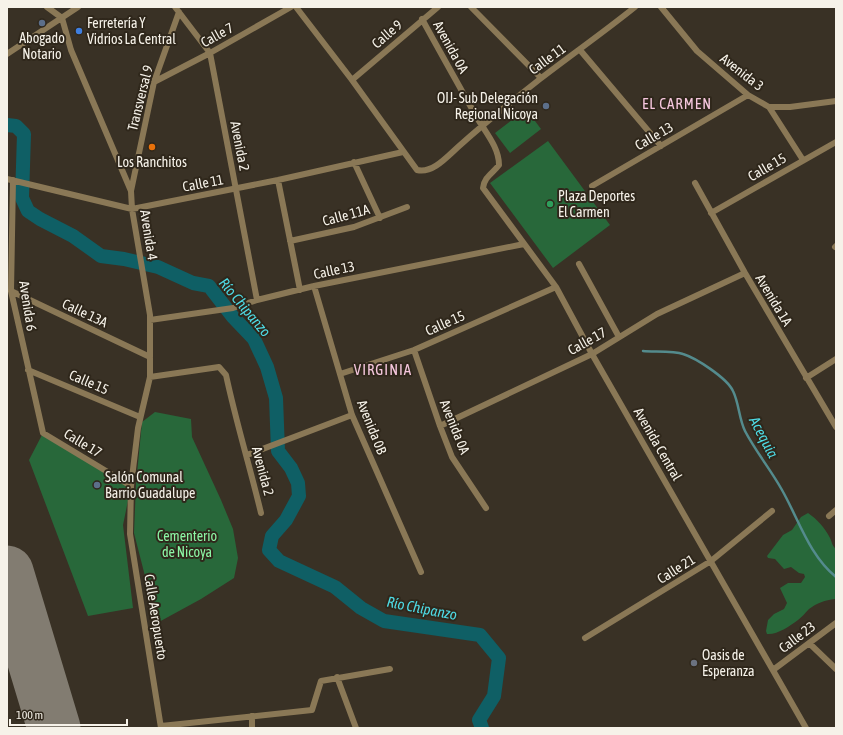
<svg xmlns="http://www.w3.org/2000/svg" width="843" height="735" font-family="'Asap Condensed',sans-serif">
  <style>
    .green { fill: #28683a }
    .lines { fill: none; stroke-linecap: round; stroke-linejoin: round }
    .stream { stroke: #548b8d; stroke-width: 2.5 }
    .river { stroke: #0f5f65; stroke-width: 14 }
    .runway { stroke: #827c71; stroke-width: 53 }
    .street { stroke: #8a7856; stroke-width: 6 }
    .service-dot { fill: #5c6f8a; stroke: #2f271b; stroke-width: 1.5 }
    .shop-dot { fill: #3f7fe0; stroke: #2f271b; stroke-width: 1.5 }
    .food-dot { fill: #e8710a; stroke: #2f271b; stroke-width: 1.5 }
    .leisure-dot { fill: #2e9e5b; stroke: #2f271b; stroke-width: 1.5 }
    .worship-dot { fill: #6b7280; stroke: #2f271b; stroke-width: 1.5 }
    .labels { text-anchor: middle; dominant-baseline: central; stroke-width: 4; stroke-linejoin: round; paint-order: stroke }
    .poi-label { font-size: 14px; fill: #f6f2e9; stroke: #2f271b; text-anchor: start }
    .street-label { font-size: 14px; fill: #f6f2e9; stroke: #2f271b }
    .park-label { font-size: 14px; fill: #8cf6a5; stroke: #2f271b }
    .neighbourhood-label { font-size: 15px; letter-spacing: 1px; fill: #f6c7de; stroke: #2f271b }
    .water-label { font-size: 15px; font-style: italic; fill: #4edae4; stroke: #2f271b }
  </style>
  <rect width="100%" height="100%" fill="#393125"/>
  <path class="green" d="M 526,109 L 541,129 L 510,153 L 495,133 Z
    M 548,141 L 610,225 L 553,268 L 490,183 Z
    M 155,412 L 191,419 L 192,437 L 221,500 L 233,529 L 238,558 L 234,578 L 201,599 L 157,623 L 134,533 L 136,484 L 142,422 Z
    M 43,433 L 131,486 L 123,525 L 133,608 L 88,616 L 29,460 Z
    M 808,513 C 817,519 825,528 830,538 C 832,542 832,546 836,549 L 836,600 L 835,599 C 825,600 817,603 809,609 C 805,613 802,617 798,620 C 790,626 777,635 767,634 L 766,631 L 768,620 L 774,614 L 784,609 L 787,603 L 780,588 L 788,583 L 801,583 L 805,577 L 804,574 L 799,573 L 791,567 L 784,569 L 775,559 L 768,558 L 767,556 L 783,535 L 792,530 L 801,517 Z"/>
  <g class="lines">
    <path class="stream" d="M 643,351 C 653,352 674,351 683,354 C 696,358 727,378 733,391 C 739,403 739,419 745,431 C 756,452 771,470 782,490 C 799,520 809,555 836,577"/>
    <path class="river" d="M 7,125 L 16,126 L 24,134 L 22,198 L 28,211 L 40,219 L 73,236 L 101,256 L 124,259 L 158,267 L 193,283 L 209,286 L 233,317 L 254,339 L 267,367 L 276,398 L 278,451 L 291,468 L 298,483 L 299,496 L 286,520 L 272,536 L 269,550 L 279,561 L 335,587 L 361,608 L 384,621 L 480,635 L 499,658 L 494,696 L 479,720 L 482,728"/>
    <path class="runway" d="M 7,572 L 54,728"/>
    <path class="street" d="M 47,7 L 62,18 L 71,50 L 131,191 L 132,209 L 150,315 L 150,377 L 138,428 L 131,486 L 130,534 L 161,728
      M 175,7 L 210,53 L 257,300
      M 296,7 L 352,80 L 417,170 C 432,174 447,157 458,147 C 484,124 512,101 540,79 C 571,55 604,32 635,7
      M 471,7 L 541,78
      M 661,7 L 697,51 L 748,95 L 769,107 L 803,160
      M 422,19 C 440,52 458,84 476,116 C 485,132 499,147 499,165 C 493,173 484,177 483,188 L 556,287 L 592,354 L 806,728
      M 580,50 L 661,146
      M 7,54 L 78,7
      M 352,80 L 438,7
      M 154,82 L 210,53 L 291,7
      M 769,107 L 790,107 L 836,101
      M 354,162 L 380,218
      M 7,179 L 132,209 L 278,180 L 403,152
      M 13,180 L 11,291 L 43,433 L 131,486
      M 278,180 L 300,290
      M 695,183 L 745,273 L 836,427
      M 592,186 L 748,95
      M 131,191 L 154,82 L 179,12
      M 711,213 L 836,142
      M 290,241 L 354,227 L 407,207
      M 835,247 L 836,246
      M 579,264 L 619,337
      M 314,286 L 352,415 L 421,572
      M 11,291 L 150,357
      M 150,320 L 233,308 L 257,300 L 314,286 L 524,244
      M 414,350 L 440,426 L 452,457 L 486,508
      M 28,370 L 140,417
      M 340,374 L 414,350 L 556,287
      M 150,377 L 219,367 L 226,375 C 236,422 250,467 261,513
      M 806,378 L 836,359
      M 440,426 L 592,354 L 657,314 L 745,273
      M 247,455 L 352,415
      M 829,516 L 836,510
      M 585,638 L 711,561 L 772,511
      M 809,643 L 836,669
      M 773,670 L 836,623
      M 337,677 L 356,728
      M 252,716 L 252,728
      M 161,726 L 312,710 L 321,681 L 390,669"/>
  </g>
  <g class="service-dot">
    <circle cx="42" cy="23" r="4"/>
    <circle cx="546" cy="106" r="4"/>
    <circle cx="97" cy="485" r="4"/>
  </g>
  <circle class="shop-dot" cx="79" cy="31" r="4"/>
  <circle class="food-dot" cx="152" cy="147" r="4"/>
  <circle class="leisure-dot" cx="550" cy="204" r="4"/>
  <circle class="worship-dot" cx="694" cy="663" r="4"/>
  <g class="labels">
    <g class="poi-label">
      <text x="87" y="23">Ferretería Y<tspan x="87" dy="16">Vidrios La Central</tspan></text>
      <text x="42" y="38" text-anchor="middle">Abogado<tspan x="42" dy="16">Notario</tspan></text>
      <text x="538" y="98" text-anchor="end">OIJ- Sub Delegación<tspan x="538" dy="16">Regional Nicoya</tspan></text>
      <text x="152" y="162" text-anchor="middle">Los Ranchitos</text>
      <text x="558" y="196">Plaza Deportes<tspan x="558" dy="16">El Carmen</tspan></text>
      <text x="105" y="477">Salón Comunal<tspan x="105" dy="16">Barrio Guadalupe</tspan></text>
      <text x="702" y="655">Oasis de<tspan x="702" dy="16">Esperanza</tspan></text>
    </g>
    <g class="street-label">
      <text transform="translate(387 34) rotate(-41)">Calle 9</text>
      <text transform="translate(217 35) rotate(-29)">Calle 7</text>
      <text transform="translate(451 47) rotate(61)">Avenida 0A</text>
      <text transform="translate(547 59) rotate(-36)">Calle 11</text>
      <text transform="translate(742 72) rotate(38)">Avenida 3</text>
      <text transform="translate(140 98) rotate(-76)">Transversal 9</text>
      <text transform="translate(654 136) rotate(-30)">Calle 13</text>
      <text transform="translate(240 146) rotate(79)">Avenida 2</text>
      <text transform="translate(767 167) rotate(-30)">Calle 15</text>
      <text transform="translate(203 183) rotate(-11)">Calle 11</text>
      <text transform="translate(346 215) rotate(-15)">Calle 11A</text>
      <text transform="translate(149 235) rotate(81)">Avenida 4</text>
      <text transform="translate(334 270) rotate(-12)">Calle 13</text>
      <text transform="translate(774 300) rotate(59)">Avenida 1A</text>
      <text transform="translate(28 306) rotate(81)">Avenida 6</text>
      <text transform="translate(85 313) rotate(25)">Calle 13A</text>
      <text transform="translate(445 323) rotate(-24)">Calle 15</text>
      <text transform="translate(587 341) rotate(-29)">Calle 17</text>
      <text transform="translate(89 382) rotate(23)">Calle 15</text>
      <text transform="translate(372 427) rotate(68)">Avenida 0B</text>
      <text transform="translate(455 427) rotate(68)">Avenida 0A</text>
      <text transform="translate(83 443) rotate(31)">Calle 17</text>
      <text transform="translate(658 444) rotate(60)">Avenida Central</text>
      <text transform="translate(263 471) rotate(75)">Avenida 2</text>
      <text transform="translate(676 569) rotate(-32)">Calle 21</text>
      <text transform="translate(156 617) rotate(81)">Calle Aeropuerto</text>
      <text transform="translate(797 637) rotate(-37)">Calle 23</text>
    </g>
    <g class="park-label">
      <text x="187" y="536">Cementerio<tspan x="187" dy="16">de Nicoya</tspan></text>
    </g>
    <g class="neighbourhood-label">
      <text x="677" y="103">EL CARMEN</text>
      <text x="383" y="369">VIRGINIA</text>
    </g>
    <g class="water-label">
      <text transform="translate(245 307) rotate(50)">Río Chipanzo</text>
      <text transform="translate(764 437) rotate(62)">Acequia</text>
      <text transform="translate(422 608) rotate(11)">Río Chipanzo</text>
    </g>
  </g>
  <rect width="843" height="735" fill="none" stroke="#f6f2e9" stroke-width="16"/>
  <path d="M10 719v6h117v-6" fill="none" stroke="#f6f2e9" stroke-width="2"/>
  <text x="16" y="719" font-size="12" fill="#f6f2e9" stroke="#2f271b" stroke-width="3" paint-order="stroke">100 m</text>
</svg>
